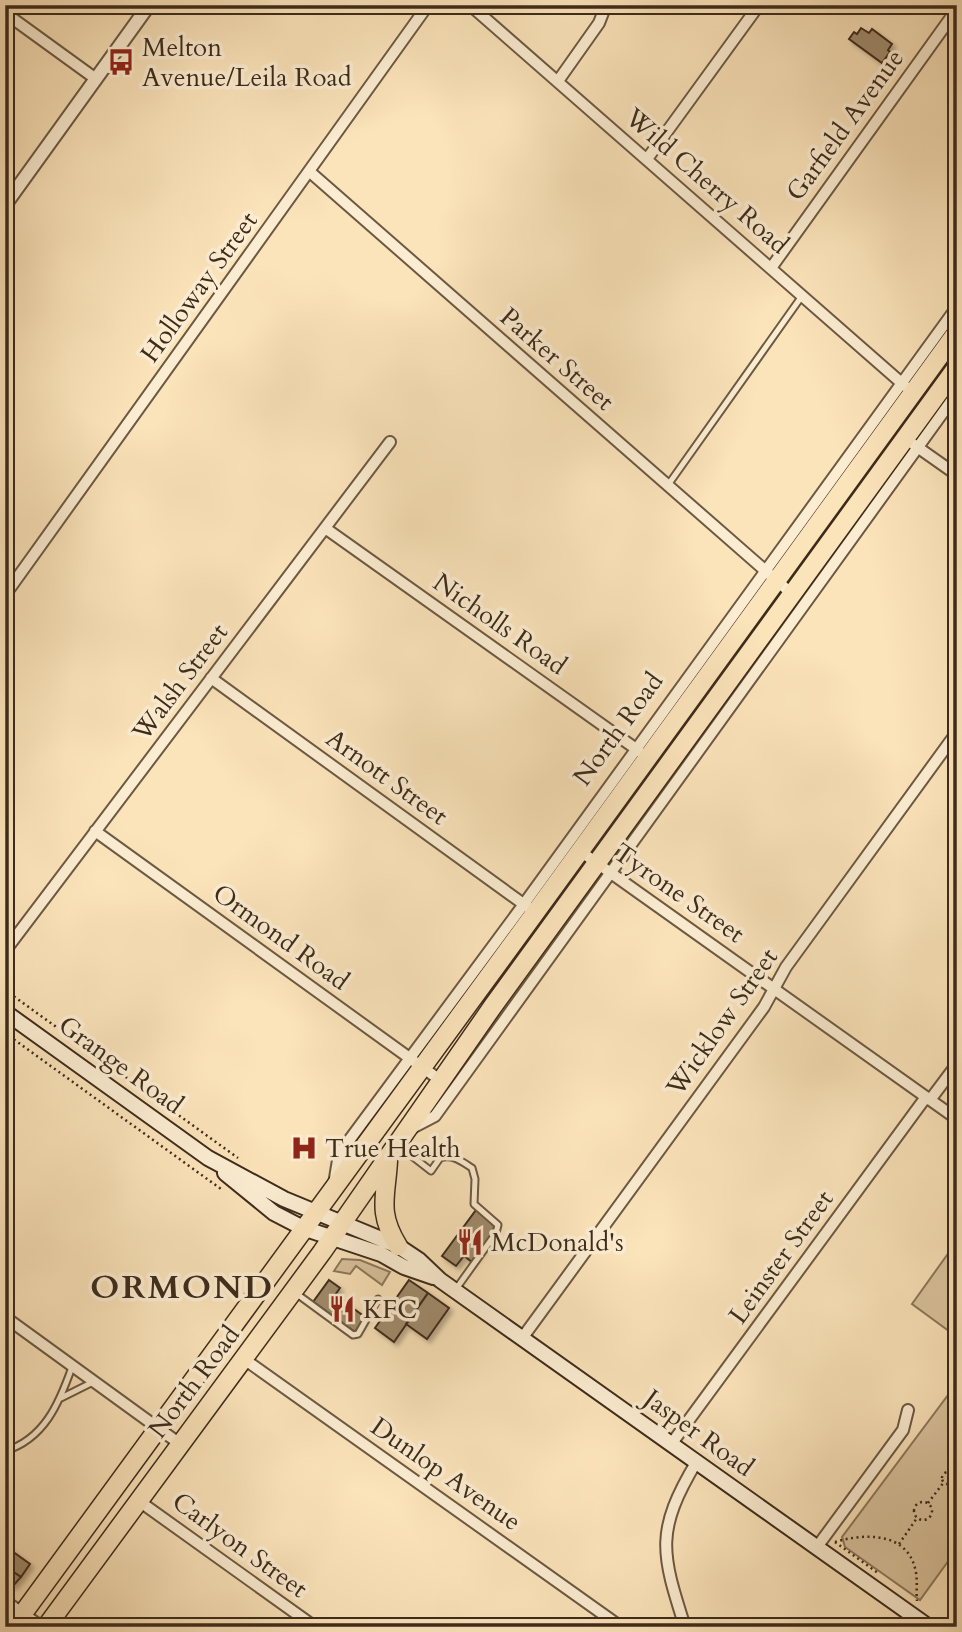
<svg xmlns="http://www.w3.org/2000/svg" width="962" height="1632" font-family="Cardo,serif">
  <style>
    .green { fill: #dbc49f; stroke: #8c785c; stroke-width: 2 }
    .building { fill: #a08b6d; stroke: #3d2b1a; stroke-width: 2; filter: url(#shadow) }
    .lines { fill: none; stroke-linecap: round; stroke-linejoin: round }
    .service-casing { stroke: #6c5942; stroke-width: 9 }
    .minor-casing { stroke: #6c5942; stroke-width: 14 }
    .tertiary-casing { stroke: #6c5942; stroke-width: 16 }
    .secondary-casing { stroke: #3d2b1a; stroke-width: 18 }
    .trunk-casing { stroke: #3d2b1a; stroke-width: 21 }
    .path { stroke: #3d2b1a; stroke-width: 2.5; stroke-dasharray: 2 3.5; stroke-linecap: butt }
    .service { stroke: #fcedd2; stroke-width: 5 }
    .minor { stroke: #fcedd2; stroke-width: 10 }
    .tertiary { stroke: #fcedd2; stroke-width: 12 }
    .secondary { stroke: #fcedd2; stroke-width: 14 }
    .trunk { stroke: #fbe3ba; stroke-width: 18 }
    .labels { text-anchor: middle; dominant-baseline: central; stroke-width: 7; stroke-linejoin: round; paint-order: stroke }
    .poi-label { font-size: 26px; fill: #3d2b1a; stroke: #fcedd2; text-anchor: start }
    .street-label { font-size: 26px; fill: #3d2b1a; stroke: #fcedd2 }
    .district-label { font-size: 33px; font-weight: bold; letter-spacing: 2px; fill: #3d2b1a; stroke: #fcedd2 }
  </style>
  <defs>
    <filter id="shadow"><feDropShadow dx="3.5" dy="3.5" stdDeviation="2" flood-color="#0004"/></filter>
  </defs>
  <rect width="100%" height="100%" fill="#fbe3ba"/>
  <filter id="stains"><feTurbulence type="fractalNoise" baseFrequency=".00286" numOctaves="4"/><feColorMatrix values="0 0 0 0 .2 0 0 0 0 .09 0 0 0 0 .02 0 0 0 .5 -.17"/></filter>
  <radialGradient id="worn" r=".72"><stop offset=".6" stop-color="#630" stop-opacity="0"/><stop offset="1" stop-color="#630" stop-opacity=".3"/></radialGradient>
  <path class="green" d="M 957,1241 L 957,1337 L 912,1304 Z
    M 342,1259 L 360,1260 L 390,1272 L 382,1285 L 356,1266 L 350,1274 L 334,1271 Z
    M 957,1383 L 957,1549 L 920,1600 L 845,1547 L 842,1537 Z"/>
  <path class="building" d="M 861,28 L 869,33 L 872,29 L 892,44 L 888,50 L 890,52 L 882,63 L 849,39 L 854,32 L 857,34 Z
    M 476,1210 L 495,1225 L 491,1235 L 472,1262 L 464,1256 L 456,1266 L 442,1256 Z
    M 329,1280 L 340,1288 L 335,1295 L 365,1317 L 355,1332 L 313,1302 Z
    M 409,1280 L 428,1293 L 394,1342 L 375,1328 Z
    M 428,1293 L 449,1308 L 427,1339 L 406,1324 Z
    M 5,1546 L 30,1564 L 21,1577 L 5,1566 Z
    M 5,1566 L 21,1577 L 13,1586 L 5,1581 Z"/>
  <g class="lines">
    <defs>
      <path id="service" d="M 668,485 L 802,296
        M 399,1146 L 431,1171 L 440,1158 C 453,1154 461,1161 472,1168 L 475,1179 L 474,1204 L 498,1225 L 496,1233 L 456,1289
        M 297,1294 L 353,1335 L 358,1334 L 378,1299
        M 61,1398 L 93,1382
        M 5,1451 C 44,1439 59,1404 72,1367"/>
      <path id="minor" d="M 470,5 L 905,386
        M 5,13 L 96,79
        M 558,81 L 599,23 L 606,5
        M 647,159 L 759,5
        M 310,172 L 792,594
        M 771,268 L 957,9
        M 913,444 L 957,475
        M 325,528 L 639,751
        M 5,595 L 428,5
        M 211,678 L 529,908
        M 95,831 L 440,1080
        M 580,851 L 957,1119
        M 5,951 L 390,442
        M 930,1100 L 957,1064
        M 412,1128 L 435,1116 L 957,393
        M 334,1184 L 339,1154 L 524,904 L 957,307
        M 5,1317 L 180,1444
        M 523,1337 L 764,1007 L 786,967 L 957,732
        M 244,1359 L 621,1627
        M 672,1443 L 926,1097
        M 139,1501 L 315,1627
        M 817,1547 L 903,1430 L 908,1410
        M 5,1601 L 42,1627
        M 685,1627 C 661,1552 655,1531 697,1461"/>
      <path id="tertiary" d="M 5,205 L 149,5"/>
      <path id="secondary" d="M 5,1012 L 208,1158 L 284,1199 L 398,1246 L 419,1260 L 440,1280 L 929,1627
        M 225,1173 L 274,1213 L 303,1228 L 381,1254 L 404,1267 L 433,1277"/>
      <path id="trunk" d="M 388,1161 C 386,1197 377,1212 398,1246
        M 13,1627 L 535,913 L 957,332
        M 46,1627 L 322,1252 L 493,1006 L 957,367"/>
    </defs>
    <use href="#service" class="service-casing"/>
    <use href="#minor" class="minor-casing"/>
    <use href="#tertiary" class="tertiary-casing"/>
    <use href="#secondary" class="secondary-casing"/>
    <use href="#trunk" class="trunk-casing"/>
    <path class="path" d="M 5,990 L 238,1158
      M 5,1033 L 221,1189
      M942 1478a6 6 0 1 1 12 0a6 6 0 1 1-12 0Z
      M 952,1473 L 957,1466
      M914 1511a9 9 0 1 1 18 0a9 9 0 1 1-18 0Z
      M 928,1503 L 944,1482
      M 835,1542 C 864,1533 906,1532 915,1568 C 918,1579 916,1590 917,1601
      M 835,1542 L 878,1573
      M 899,1544 L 917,1518"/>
    <use href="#service" class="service"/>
    <use href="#minor" class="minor"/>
    <use href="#tertiary" class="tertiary"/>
    <use href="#secondary" class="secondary"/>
    <use href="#trunk" class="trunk"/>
  </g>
  <defs>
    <symbol id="bus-bare" viewBox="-9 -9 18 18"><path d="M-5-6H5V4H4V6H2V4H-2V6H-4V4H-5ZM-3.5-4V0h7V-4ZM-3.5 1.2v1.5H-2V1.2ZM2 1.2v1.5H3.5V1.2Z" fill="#8f2418" stroke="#fcedd2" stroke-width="2.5" paint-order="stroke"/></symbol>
    <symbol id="hospital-bare" viewBox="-9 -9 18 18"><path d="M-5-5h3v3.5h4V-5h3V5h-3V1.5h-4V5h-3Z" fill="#8f2418" stroke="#fcedd2" stroke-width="2.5" paint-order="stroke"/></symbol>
    <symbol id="restaurant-bare" viewBox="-9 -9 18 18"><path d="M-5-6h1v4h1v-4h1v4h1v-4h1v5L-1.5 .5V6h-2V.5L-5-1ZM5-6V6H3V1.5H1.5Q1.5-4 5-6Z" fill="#8f2418" stroke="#fcedd2" stroke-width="2.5" paint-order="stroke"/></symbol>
  </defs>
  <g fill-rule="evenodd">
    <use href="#bus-bare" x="102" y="43" width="38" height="38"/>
    <use href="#hospital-bare" x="285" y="1129" width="38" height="38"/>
    <use href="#restaurant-bare" x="451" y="1223" width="38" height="38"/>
    <use href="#restaurant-bare" x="323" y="1290" width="38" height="38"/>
  </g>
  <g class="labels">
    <g class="poi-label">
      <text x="142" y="47">Melton<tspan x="142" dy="30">Avenue/Leila Road</tspan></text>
      <text x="325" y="1148">True Health</text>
      <text x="491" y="1242">McDonald's</text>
      <text x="363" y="1309">KFC</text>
    </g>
    <g class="street-label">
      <text transform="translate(845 125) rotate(-54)">Garfield Avenue</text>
      <text transform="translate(707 181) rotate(41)">Wild Cherry Road</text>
      <text transform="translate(199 287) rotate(-54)">Holloway Street</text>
      <text transform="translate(557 359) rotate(41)">Parker Street</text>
      <text transform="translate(500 624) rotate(35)">Nicholls Road</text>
      <text transform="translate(180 682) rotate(-53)">Walsh Street</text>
      <text transform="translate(618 729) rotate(-54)">North Road</text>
      <text transform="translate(387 777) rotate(36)">Arnott Street</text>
      <text transform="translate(679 893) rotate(35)">Tyrone Street</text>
      <text transform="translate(281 937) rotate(36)">Ormond Road</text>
      <text transform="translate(722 1022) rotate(-55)">Wicklow Street</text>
      <text transform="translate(121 1065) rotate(36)">Grange Road</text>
      <text transform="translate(781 1257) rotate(-54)">Leinster Street</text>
      <text transform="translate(194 1382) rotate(-53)">North Road</text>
      <text transform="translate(699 1433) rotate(36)">Jasper Road</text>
      <text transform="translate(446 1474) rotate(35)">Dunlop Avenue</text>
      <text transform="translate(240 1545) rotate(36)">Carlyon Street</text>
    </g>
    <g class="district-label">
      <text x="182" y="1287">ORMOND</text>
    </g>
  </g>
  <rect width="962" height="1632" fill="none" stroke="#fbe3ba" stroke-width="28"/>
  <rect x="7" y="7" width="948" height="1618" fill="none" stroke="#3d2b1a" stroke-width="3.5"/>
  <rect x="14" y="14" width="934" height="1604" fill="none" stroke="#3d2b1a" stroke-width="2"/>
  <rect width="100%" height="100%" filter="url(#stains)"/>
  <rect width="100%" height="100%" fill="url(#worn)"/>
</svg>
